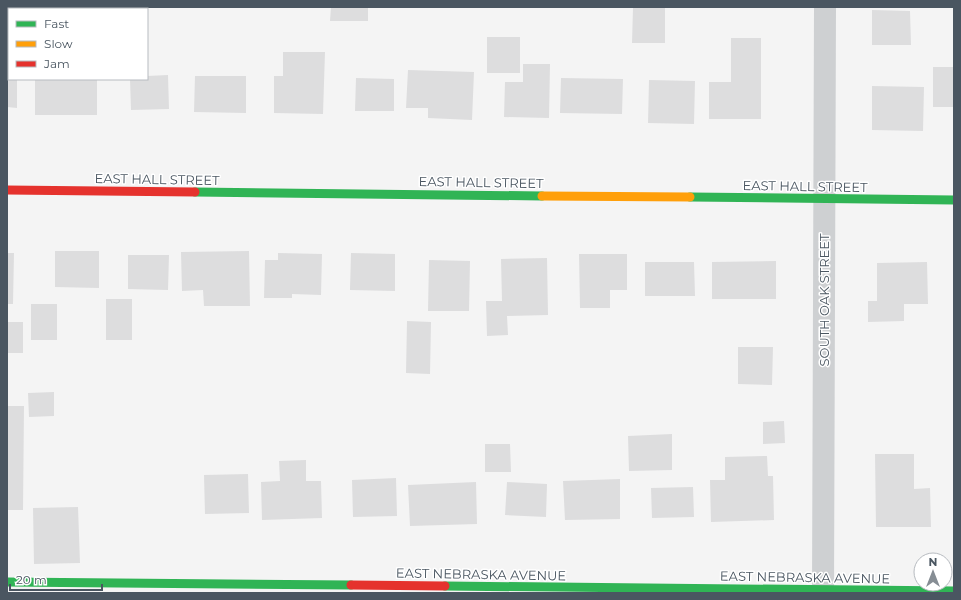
<svg xmlns="http://www.w3.org/2000/svg" width="961" height="600" font-family="Montserrat,sans-serif">
  <style>
    .building { fill: #ddddde }
    .lines { fill: none; stroke-linecap: round; stroke-linejoin: round }
    .street { stroke: #ced0d2; stroke-width: 22 }
    .fast { stroke: #30b455; stroke-width: 9 }
    .slow { stroke: #ff9f0a; stroke-width: 9 }
    .jam { stroke: #e5322d; stroke-width: 9 }
    .labels { text-anchor: middle; dominant-baseline: central; stroke-width: 3; stroke-linejoin: round; paint-order: stroke }
    .street-label { font-size: 13px; fill: #4a5661; stroke: #fff }
  </style>
  <rect width="100%" height="100%" fill="#f4f4f4"/>
  <path class="building" d="M 331,7 L 368,7 L 368,21 L 330,21 Z
    M 633,8 L 665,8 L 665,43 L 632,43 Z
    M 872,10 L 910,11 L 911,45 L 872,45 Z
    M 487,37 L 520,37 L 520,73 L 487,73 Z
    M 731,38 L 761,38 L 761,119 L 709,119 L 709,82 L 731,82 Z
    M 283,52 L 325,52 L 323,114 L 274,113 L 274,76 L 283,76 Z
    M 523,64 L 550,64 L 549,118 L 504,117 L 505,82 L 523,82 Z
    M 933,67 L 954,67 L 954,107 L 933,107 Z
    M 408,70 L 474,72 L 472,120 L 428,118 L 428,108 L 406,108 Z
    M 7,75 L 9,75 L 9,79 L 17,79 L 17,108 L 7,107 Z
    M 168,75 L 169,109 L 131,110 L 130,79 L 147,79 L 147,76 Z
    M 195,76 L 246,76 L 246,113 L 194,112 Z
    M 356,78 L 394,79 L 394,111 L 355,111 Z
    M 561,78 L 623,79 L 622,114 L 560,113 Z
    M 35,79 L 97,79 L 97,115 L 35,115 Z
    M 649,80 L 695,81 L 694,124 L 648,123 Z
    M 872,86 L 924,87 L 923,131 L 872,130 Z
    M 55,251 L 99,251 L 99,288 L 55,287 Z
    M 249,251 L 250,306 L 204,306 L 203,290 L 182,291 L 181,252 Z
    M 7,253 L 14,253 L 13,304 L 7,304 Z
    M 278,253 L 322,254 L 321,295 L 292,294 L 292,298 L 264,298 L 265,260 L 278,260 Z
    M 351,253 L 395,254 L 395,291 L 350,290 Z
    M 579,254 L 627,254 L 627,290 L 610,290 L 610,308 L 580,308 Z
    M 128,255 L 169,255 L 168,290 L 128,289 Z
    M 547,258 L 548,315 L 507,316 L 508,335 L 487,336 L 486,301 L 502,301 L 501,259 Z
    M 429,260 L 470,261 L 469,311 L 428,311 Z
    M 776,261 L 776,299 L 712,299 L 712,262 Z
    M 645,262 L 694,262 L 695,296 L 645,296 Z
    M 927,262 L 928,304 L 904,304 L 904,321 L 868,322 L 868,301 L 877,301 L 877,263 Z
    M 106,299 L 132,299 L 132,340 L 106,340 Z
    M 31,304 L 57,304 L 57,340 L 31,340 Z
    M 407,321 L 431,322 L 430,374 L 406,373 Z
    M 7,322 L 23,322 L 23,353 L 7,353 Z
    M 738,347 L 773,347 L 772,385 L 738,384 Z
    M 54,392 L 54,416 L 29,417 L 28,393 Z
    M 7,406 L 24,406 L 23,510 L 7,510 Z
    M 784,421 L 785,443 L 763,444 L 763,422 Z
    M 672,434 L 672,470 L 629,471 L 628,436 Z
    M 485,444 L 510,444 L 511,472 L 485,472 Z
    M 875,454 L 914,454 L 914,489 L 930,488 L 931,527 L 876,527 Z
    M 767,456 L 768,476 L 773,476 L 774,520 L 711,522 L 710,480 L 725,480 L 725,457 Z
    M 306,460 L 306,481 L 321,481 L 322,518 L 262,520 L 261,482 L 280,481 L 279,461 Z
    M 248,474 L 249,513 L 205,514 L 204,475 Z
    M 396,478 L 397,516 L 353,517 L 352,480 Z
    M 620,479 L 620,519 L 565,520 L 563,481 Z
    M 476,482 L 477,524 L 410,526 L 408,485 Z
    M 507,482 L 547,484 L 546,517 L 505,515 Z
    M 693,487 L 694,517 L 652,518 L 651,488 Z
    M 78,507 L 80,563 L 34,564 L 33,508 Z"/>
  <g class="lines">
    <path class="street" d="M 823,593 L 825,7"/>
    <path class="fast" d="M 195,192 L 542,196
      M 690,197 L 954,200
      M 7,582 L 351,585
      M 445,586 L 954,591"/>
    <path class="slow" d="M 542,196 L 690,197"/>
    <path class="jam" d="M 7,190 L 195,192
      M 351,585 L 445,586"/>
  </g>
  <g class="labels">
    <g class="street-label">
      <text transform="translate(157 179) rotate(1)">EAST HALL STREET</text>
      <text transform="translate(481 182) rotate(1)">EAST HALL STREET</text>
      <text transform="translate(805 186) rotate(1)">EAST HALL STREET</text>
      <text transform="translate(824 300) rotate(-90)">SOUTH OAK STREET</text>
      <text transform="translate(481 574) rotate(1)">EAST NEBRASKA AVENUE</text>
      <text transform="translate(805 577) rotate(1)">EAST NEBRASKA AVENUE</text>
    </g>
  </g>
  <rect width="961" height="600" fill="none" stroke="#4a5661" stroke-width="16"/>
  <rect x="8" y="8" width="140" height="72" fill="#ffffff" stroke="#b7bbc0"/>
  <rect x="16" y="21" width="20" height="6" fill="#30b455" stroke="#b7bbc0"/>
  <text x="44" y="28" font-size="12" fill="#4a5661">Fast</text>
  <rect x="16" y="41" width="20" height="6" fill="#ff9f0a" stroke="#b7bbc0"/>
  <text x="44" y="48" font-size="12" fill="#4a5661">Slow</text>
  <rect x="16" y="61" width="20" height="6" fill="#e5322d" stroke="#b7bbc0"/>
  <text x="44" y="68" font-size="12" fill="#4a5661">Jam</text>
  <g transform="translate(933 572)"><circle r="19" fill="#ffffff" stroke="#b7bbc0"/>
  <path d="M0-3L7 15L0 10L-7 15Z" fill="#868d94"/>
  <text y="-6" font-size="11" font-weight="bold" text-anchor="middle" fill="#4a5661">N</text>
  </g>
  <path d="M10 584v6h92v-6" fill="none" stroke="#4a5661" stroke-width="2"/>
  <text x="16" y="584" font-size="12" fill="#4a5661" stroke="#ffffff" stroke-width="3" paint-order="stroke">20 m</text>
</svg>
